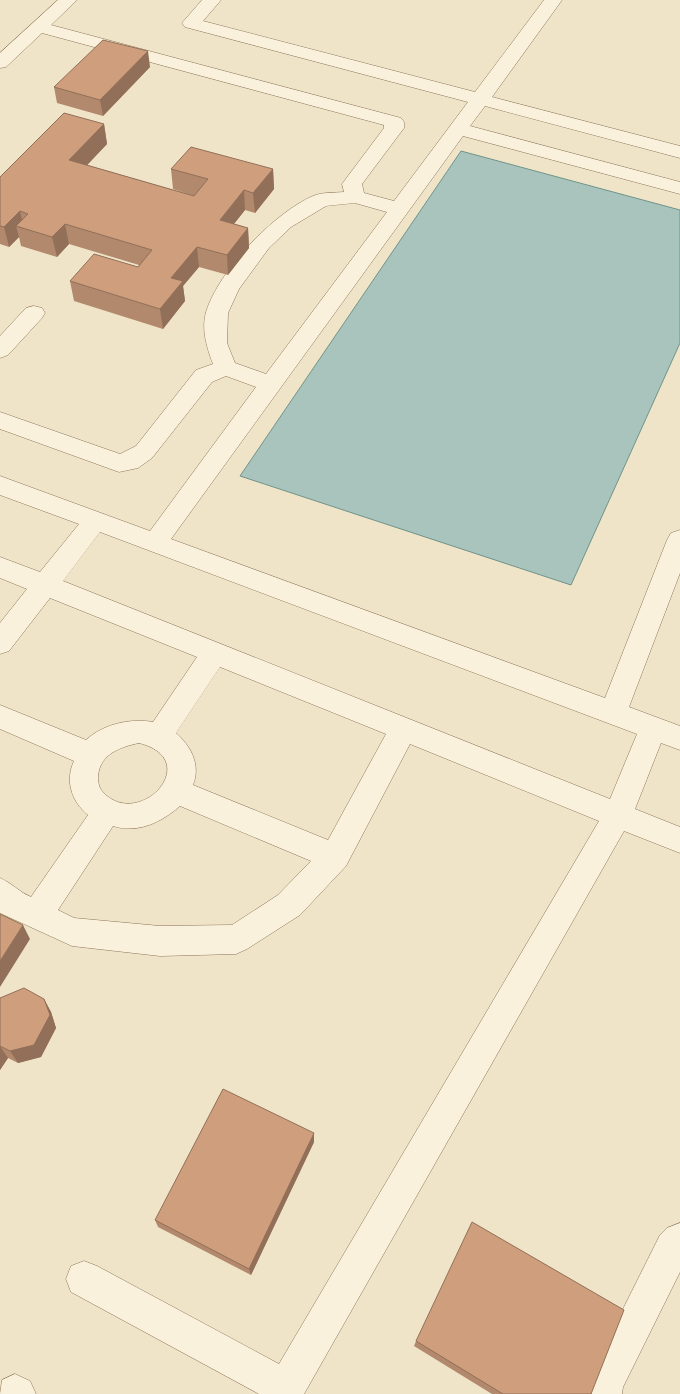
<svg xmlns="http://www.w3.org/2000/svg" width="680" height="1394" font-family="Literata,serif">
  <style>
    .water { fill: #a9c4bc; stroke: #6f938a }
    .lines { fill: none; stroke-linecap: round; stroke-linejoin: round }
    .minor-casing { stroke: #8d765c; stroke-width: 1 }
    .minor { fill: #faf1dc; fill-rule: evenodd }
    .wall { fill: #b2896c }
    .shaded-wall { fill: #916f58 }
    .building { fill: #cf9f7d; stroke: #916f58 }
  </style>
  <rect width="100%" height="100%" fill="#f0e4c8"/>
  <path class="water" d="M 461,151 L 680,210 L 680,343 L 571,585 L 240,476 Z"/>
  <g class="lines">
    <defs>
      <path id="minor" d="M 58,0 L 77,0 L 51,25 L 401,118 L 404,122 L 404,128 L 362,184 L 364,193 L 394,201 L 468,102 L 185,27 L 182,23 L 202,0 L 221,0 L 203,21 L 475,92 L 544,0 L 562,0 L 492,97 L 680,146 L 680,158 L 485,106 L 470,126 L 680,182 L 680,194 L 463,136 L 171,539 L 605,698 L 667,540 L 671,533 L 680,530 L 680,573 L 629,707 L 680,726 L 680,750 L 661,743 L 635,809 L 680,827 L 680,853 L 624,831 L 304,1394 L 259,1394 L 71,1292 L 66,1279 L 71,1266 L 84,1261 L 97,1266 L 279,1364 L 599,821 L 410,744 L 346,866 L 300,915 L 247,949 L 236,954 L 160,956 L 72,946 L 0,913 L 0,878 C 12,883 19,892 31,897 L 88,815 C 71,801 65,780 74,761 L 0,729 L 0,705 L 86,740 C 103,724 131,718 153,722 L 197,657 L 50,598 L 9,651 L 0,654 L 0,623 L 27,589 L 0,578 L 0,557 L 40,572 L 79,524 L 0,495 L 0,476 L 150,531 L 256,387 L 226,376 L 212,382 L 152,458 L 138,468 L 119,472 L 0,429 L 0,412 L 120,454 L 136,446 L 196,370 L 213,364 C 207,348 201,330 206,312 C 219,270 274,213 313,196 C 322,192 334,193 344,192 L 342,184 L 384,128 L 384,125 L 42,33 L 6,67 L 0,68 L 0,53 ZM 355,203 L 387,212 L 266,374 L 235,363 L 227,343 L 228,313 L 239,289 L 269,248 L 291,227 L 326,206 ZM 100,532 L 637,734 L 610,799 L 63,581 ZM 220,667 L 386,734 L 328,840 L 193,785 C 201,765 191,746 176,733 ZM 139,743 C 203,759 144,826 107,796 C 100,790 98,786 98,776 C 100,754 120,747 139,743 ZM 180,806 L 311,861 L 278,895 L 232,925 L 160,926 L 74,918 L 58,910 L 113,826 C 138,834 162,822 180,806 Z
        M 34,306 L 42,308 L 45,313 L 42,318 L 8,355 L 0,358 L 0,336 L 26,308 Z
        M 680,1223 L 680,1272 L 623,1387 L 622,1394 L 584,1394 L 592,1371 L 660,1235 L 667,1228 Z
        M 15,1374 L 30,1381 L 36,1394 L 0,1394 L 2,1380 Z"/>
    </defs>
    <use href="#minor" class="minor-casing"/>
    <use href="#minor" class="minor"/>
  </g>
  <path class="wall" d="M 150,67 L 103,116 L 57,103 L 54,87 Z
    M 104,124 L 107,144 L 87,165 L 194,196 L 173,189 L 171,169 L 273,169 L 274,189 L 255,213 L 245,210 L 234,224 L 248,228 L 249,248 L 228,275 L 199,267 L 183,286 L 185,301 L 163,329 L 74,301 L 70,281 L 138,267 L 139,265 L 69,244 L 57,257 L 21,246 L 19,237 L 9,247 L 0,244 L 0,177 Z
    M 0,998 L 44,999 L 51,1012 L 56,1028 L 41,1057 L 18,1063 L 8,1058 L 0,1070 Z
    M 314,1142 L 251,1275 L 158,1227 L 155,1220 Z
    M 416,1341 L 591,1394 L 492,1394 L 414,1346 Z"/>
  <path class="shaded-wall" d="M 148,51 L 150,67 L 103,116 L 100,100 Z
    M 104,124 L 107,144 L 73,180 L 69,160 Z
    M 273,169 L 274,189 L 255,213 L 253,193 Z
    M 244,190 L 245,210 L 221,240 L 220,220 Z
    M 20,211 L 24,229 L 16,226 L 19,237 L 9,247 L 4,227 Z
    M 65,224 L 69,244 L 57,257 L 52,237 Z
    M 248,228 L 249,248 L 228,275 L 227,255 Z
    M 197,247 L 199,267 L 183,286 L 185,301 L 163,329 L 160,309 L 171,278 Z
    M 23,925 L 30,939 L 0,987 L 0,961 Z
    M 44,999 L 51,1012 L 56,1028 L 41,1057 L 18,1063 L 10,1051 Z
    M 0,1046 L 8,1058 L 0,1070 Z
    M 314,1133 L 314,1142 L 251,1275 L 249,1269 Z"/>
  <path class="building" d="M 103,40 L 148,51 L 100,100 L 54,87 Z
    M 64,113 L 104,124 L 69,160 L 194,196 L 208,179 L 171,169 L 191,147 L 273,169 L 253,193 L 244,190 L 220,220 L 248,228 L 227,255 L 197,247 L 171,278 L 183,281 L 160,309 L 70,281 L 94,254 L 138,267 L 152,250 L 65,224 L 52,237 L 16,226 L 28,214 L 20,211 L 4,227 L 0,226 L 0,177 Z
    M 0,914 L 23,925 L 0,961 Z
    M 24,988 L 44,999 L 50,1015 L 34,1045 L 10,1051 L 0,1046 L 0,998 Z
    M 223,1089 L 314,1133 L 249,1269 L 155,1220 Z
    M 472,1222 L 624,1310 L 591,1394 L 503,1394 L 416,1341 Z"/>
</svg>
